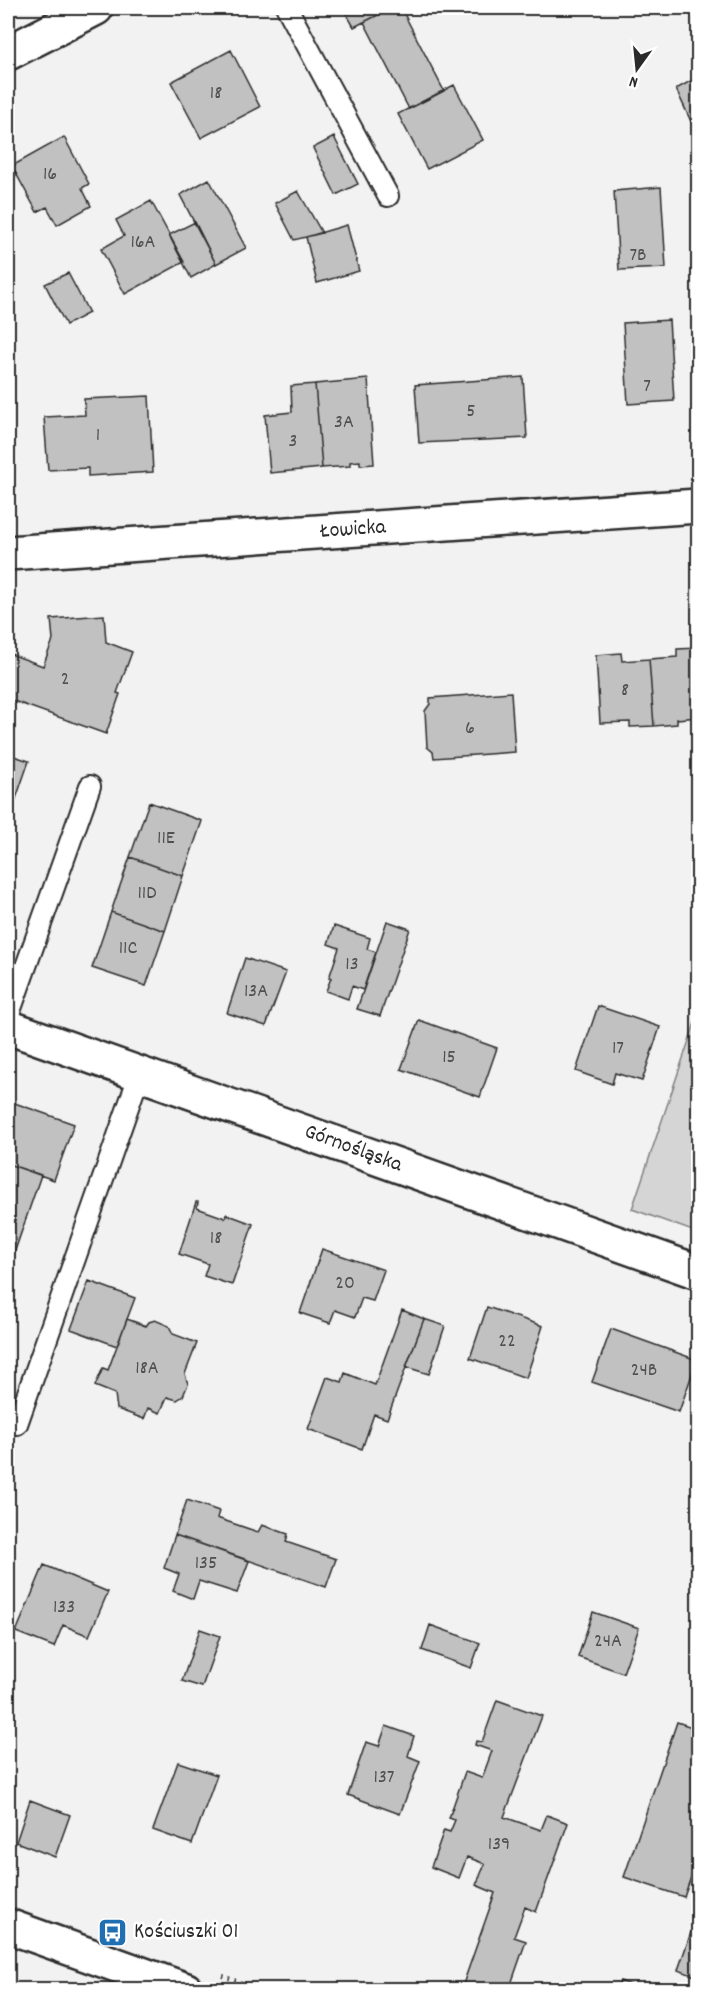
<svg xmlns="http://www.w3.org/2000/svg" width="706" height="1997" font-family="Dekko,sans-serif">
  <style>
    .green { fill: #d5d5d5; stroke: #808080; stroke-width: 1.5 }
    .building { fill: #c1c1c1; stroke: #2b2b2b; stroke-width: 1.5 }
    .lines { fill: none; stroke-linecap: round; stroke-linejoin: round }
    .lane-casing { stroke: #2b2b2b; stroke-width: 24 }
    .street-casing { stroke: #2b2b2b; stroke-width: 38 }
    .secondary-casing { stroke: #2b2b2b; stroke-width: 38 }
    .path { stroke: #2b2b2b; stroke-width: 4; stroke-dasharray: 1.5 4.5; stroke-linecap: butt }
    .lane { stroke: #fff; stroke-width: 20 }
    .street { stroke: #fff; stroke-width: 33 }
    .secondary { stroke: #fff; stroke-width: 33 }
    .labels { text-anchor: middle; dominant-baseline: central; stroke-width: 5; stroke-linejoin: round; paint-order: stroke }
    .number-label { font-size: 20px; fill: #505050 }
    .street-label { font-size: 22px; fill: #2b2b2b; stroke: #fff }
    .poi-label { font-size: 22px; fill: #2b2b2b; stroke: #fff; text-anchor: start }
  </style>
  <rect width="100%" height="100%" fill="#f2f2f2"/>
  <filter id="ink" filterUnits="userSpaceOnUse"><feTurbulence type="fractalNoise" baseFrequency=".0167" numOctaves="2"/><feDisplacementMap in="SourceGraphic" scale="12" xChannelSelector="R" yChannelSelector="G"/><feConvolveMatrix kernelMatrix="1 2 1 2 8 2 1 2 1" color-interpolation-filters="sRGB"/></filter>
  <g filter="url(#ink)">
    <path class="green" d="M 698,1014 L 698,1233 L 632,1209 Z"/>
    <path class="building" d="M 343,8 L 392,8 L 354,27 Z
      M 392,8 L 401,8 L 444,91 L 409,109 L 364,22 Z
      M 231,50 L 260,107 L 201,138 L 171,82 Z
      M 698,77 L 698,129 L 695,130 L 676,89 Z
      M 454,85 L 483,140 L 427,169 L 398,114 Z
      M 64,137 L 89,184 L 82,188 L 91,206 L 57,225 L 47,207 L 37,212 L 12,166 Z
      M 334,137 L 358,184 L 336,195 L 313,148 Z
      M 209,179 L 246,248 L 216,264 L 180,195 Z
      M 661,187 L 666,268 L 619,270 L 614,191 Z
      M 298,191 L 322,233 L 294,240 L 275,203 Z
      M 151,201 L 184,262 L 125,294 L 101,249 L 124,236 L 116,220 Z
      M 195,222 L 216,264 L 191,278 L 169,235 Z
      M 347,225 L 359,271 L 317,283 L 306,237 Z
      M 68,273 L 89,313 L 66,325 L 45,284 Z
      M 669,320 L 674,401 L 628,404 L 623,323 Z
      M 523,377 L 527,438 L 419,443 L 415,385 Z
      M 368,379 L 374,464 L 360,465 L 360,461 L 350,462 L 350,466 L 322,468 L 315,384 Z
      M 315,384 L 322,468 L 270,473 L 265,415 L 292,412 L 291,386 Z
      M 149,396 L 153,472 L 88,476 L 88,468 L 48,470 L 44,417 L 85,415 L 84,399 Z
      M 104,615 L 106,642 L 132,652 L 117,693 L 120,694 L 106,734 L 8,699 L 8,653 L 43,666 L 53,640 L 51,619 Z
      M 698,648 L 698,717 L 677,719 L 677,724 L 654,726 L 649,659 L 677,657 L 677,649 Z
      M 621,653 L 622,661 L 649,659 L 654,726 L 630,727 L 630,722 L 600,723 L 596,655 Z
      M 511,692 L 515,752 L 434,758 L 433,752 L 427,747 L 425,711 L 430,704 L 430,698 Z
      M 8,754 L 29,761 L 10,816 L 8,815 Z
      M 149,802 L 202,821 L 183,876 L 130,857 Z
      M 130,857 L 183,876 L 165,931 L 111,912 Z
      M 111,912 L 165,931 L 146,986 L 92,968 Z
      M 387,921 L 410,929 L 380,1016 L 357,1009 Z
      M 334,926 L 370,938 L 367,949 L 376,952 L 363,990 L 352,986 L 348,999 L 326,991 L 331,978 L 329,978 L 339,948 L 328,944 Z
      M 245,958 L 286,972 L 266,1026 L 227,1013 Z
      M 598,1006 L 660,1027 L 642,1081 L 615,1073 L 612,1084 L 576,1071 Z
      M 419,1020 L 497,1048 L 480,1097 L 401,1069 Z
      M 9,1101 L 74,1124 L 54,1180 L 8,1164 L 8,1106 Z
      M 8,1164 L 41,1175 L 9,1268 L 8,1267 Z
      M 196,1202 L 198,1202 L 197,1208 L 225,1218 L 226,1214 L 253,1224 L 232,1285 L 204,1276 L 208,1264 L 179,1254 Z
      M 322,1249 L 384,1270 L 373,1301 L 362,1298 L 355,1317 L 335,1310 L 330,1323 L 300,1313 Z
      M 89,1281 L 135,1298 L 117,1346 L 71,1329 Z
      M 487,1307 L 543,1326 L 526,1378 L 470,1358 Z
      M 402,1310 L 424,1319 L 387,1419 L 374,1414 L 362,1449 L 308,1429 L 327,1377 L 342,1382 L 345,1373 L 375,1385 Z
      M 127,1319 L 146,1326 L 149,1322 L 155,1320 L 169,1326 L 173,1334 L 197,1343 L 185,1374 L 188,1384 L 183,1396 L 177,1400 L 167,1397 L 160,1413 L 148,1408 L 144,1419 L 117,1409 L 115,1394 L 95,1386 L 103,1368 L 108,1370 Z
      M 424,1319 L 445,1326 L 429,1374 L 406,1367 Z
      M 611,1329 L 697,1360 L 679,1412 L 592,1382 Z
      M 187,1500 L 219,1511 L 217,1518 L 258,1532 L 262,1525 L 288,1534 L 286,1542 L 336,1559 L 326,1587 L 175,1535 Z
      M 175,1535 L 249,1561 L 237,1593 L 199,1581 L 193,1599 L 173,1591 L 179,1574 L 164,1568 Z
      M 44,1565 L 108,1592 L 89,1636 L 63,1625 L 54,1647 L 16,1632 Z
      M 593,1612 L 639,1628 L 623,1673 L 578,1657 Z
      M 430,1625 L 480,1643 L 471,1668 L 422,1650 Z
      M 200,1629 L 220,1636 L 202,1687 L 182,1681 Z
      M 497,1700 L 542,1716 L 504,1817 L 541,1830 L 547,1815 L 568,1823 L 536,1912 L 525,1907 L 514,1937 L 526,1941 L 509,1990 L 461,1990 L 495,1893 L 476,1885 L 485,1864 L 467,1857 L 459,1878 L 431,1867 L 444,1830 L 450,1832 L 455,1820 L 449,1818 L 465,1772 L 482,1778 L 492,1751 L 475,1745 L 476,1741 L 482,1742 Z
      M 677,1722 L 698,1729 L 698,1857 L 684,1897 L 624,1877 Z
      M 386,1726 L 414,1736 L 408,1756 L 420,1761 L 400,1814 L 348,1795 L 366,1742 L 379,1746 Z
      M 178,1762 L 217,1775 L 192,1844 L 153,1830 Z
      M 30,1800 L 70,1815 L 55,1857 L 16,1842 Z
      M 698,1912 L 698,1977 L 678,1970 Z
      M 620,1981 L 645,1990 L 617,1990 Z"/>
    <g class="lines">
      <defs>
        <path id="lane" d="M 287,8 L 388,196
          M 8,1017 L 90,786
          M 17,1424 L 140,1073"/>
        <path id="street" d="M 8,53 L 96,8
          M 8,553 L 698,506
          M 8,1027 L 698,1272"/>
        <path id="secondary" d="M 8,1926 L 186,1990"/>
      </defs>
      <use href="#lane" class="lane-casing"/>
      <use href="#street" class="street-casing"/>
      <use href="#secondary" class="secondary-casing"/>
      <path class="path" d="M 223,1976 L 262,1990"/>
      <use href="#lane" class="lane"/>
      <use href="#street" class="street"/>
      <use href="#secondary" class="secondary"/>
    </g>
  </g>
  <defs>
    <symbol id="bus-square" viewBox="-11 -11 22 22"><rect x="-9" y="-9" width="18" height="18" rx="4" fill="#1f6fb2" stroke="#fff"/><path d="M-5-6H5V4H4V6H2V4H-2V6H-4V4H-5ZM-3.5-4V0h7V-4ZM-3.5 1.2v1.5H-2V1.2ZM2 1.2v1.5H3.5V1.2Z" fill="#fff"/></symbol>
  </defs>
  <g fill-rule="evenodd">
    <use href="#bus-square" x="96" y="1916" width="33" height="33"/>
  </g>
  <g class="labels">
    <g class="number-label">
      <text x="216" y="94">18</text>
      <text x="50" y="175">16</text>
      <text x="143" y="243">16A</text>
      <text x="638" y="256">7B</text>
      <text x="647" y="387">7</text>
      <text x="471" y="412">5</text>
      <text x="344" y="423">3A</text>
      <text x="98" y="436">1</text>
      <text x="293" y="442">3</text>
      <text x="65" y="680">2</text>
      <text x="625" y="691">8</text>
      <text x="470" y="729">6</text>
      <text x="166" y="839">11E</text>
      <text x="147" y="894">11D</text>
      <text x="128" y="949">11C</text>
      <text x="352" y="965">13</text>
      <text x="256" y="992">13A</text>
      <text x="618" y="1049">17</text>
      <text x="449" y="1058">15</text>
      <text x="216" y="1239">18</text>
      <text x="345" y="1284">20</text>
      <text x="507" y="1342">22</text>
      <text x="147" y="1369">18A</text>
      <text x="644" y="1371">24B</text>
      <text x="206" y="1564">135</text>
      <text x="64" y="1608">133</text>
      <text x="608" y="1642">24A</text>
      <text x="384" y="1778">137</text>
      <text x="499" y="1845">139</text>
    </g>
    <g class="street-label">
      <text transform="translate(353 530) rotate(-4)">Łowicka</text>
      <text transform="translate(353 1149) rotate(20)">Górnośląska</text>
    </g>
    <g class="poi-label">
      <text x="134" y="1932">Kościuszki 01</text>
    </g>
  </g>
  <rect width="706" height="1997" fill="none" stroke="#fff" stroke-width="30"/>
  <rect x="15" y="15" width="676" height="1967" fill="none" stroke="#2b2b2b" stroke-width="2" filter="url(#ink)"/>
  <g transform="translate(637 69) rotate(195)" stroke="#ffffff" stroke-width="4.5" paint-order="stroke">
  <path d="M0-4.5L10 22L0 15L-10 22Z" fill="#2b2b2b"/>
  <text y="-9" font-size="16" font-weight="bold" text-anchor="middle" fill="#2b2b2b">N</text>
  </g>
</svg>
